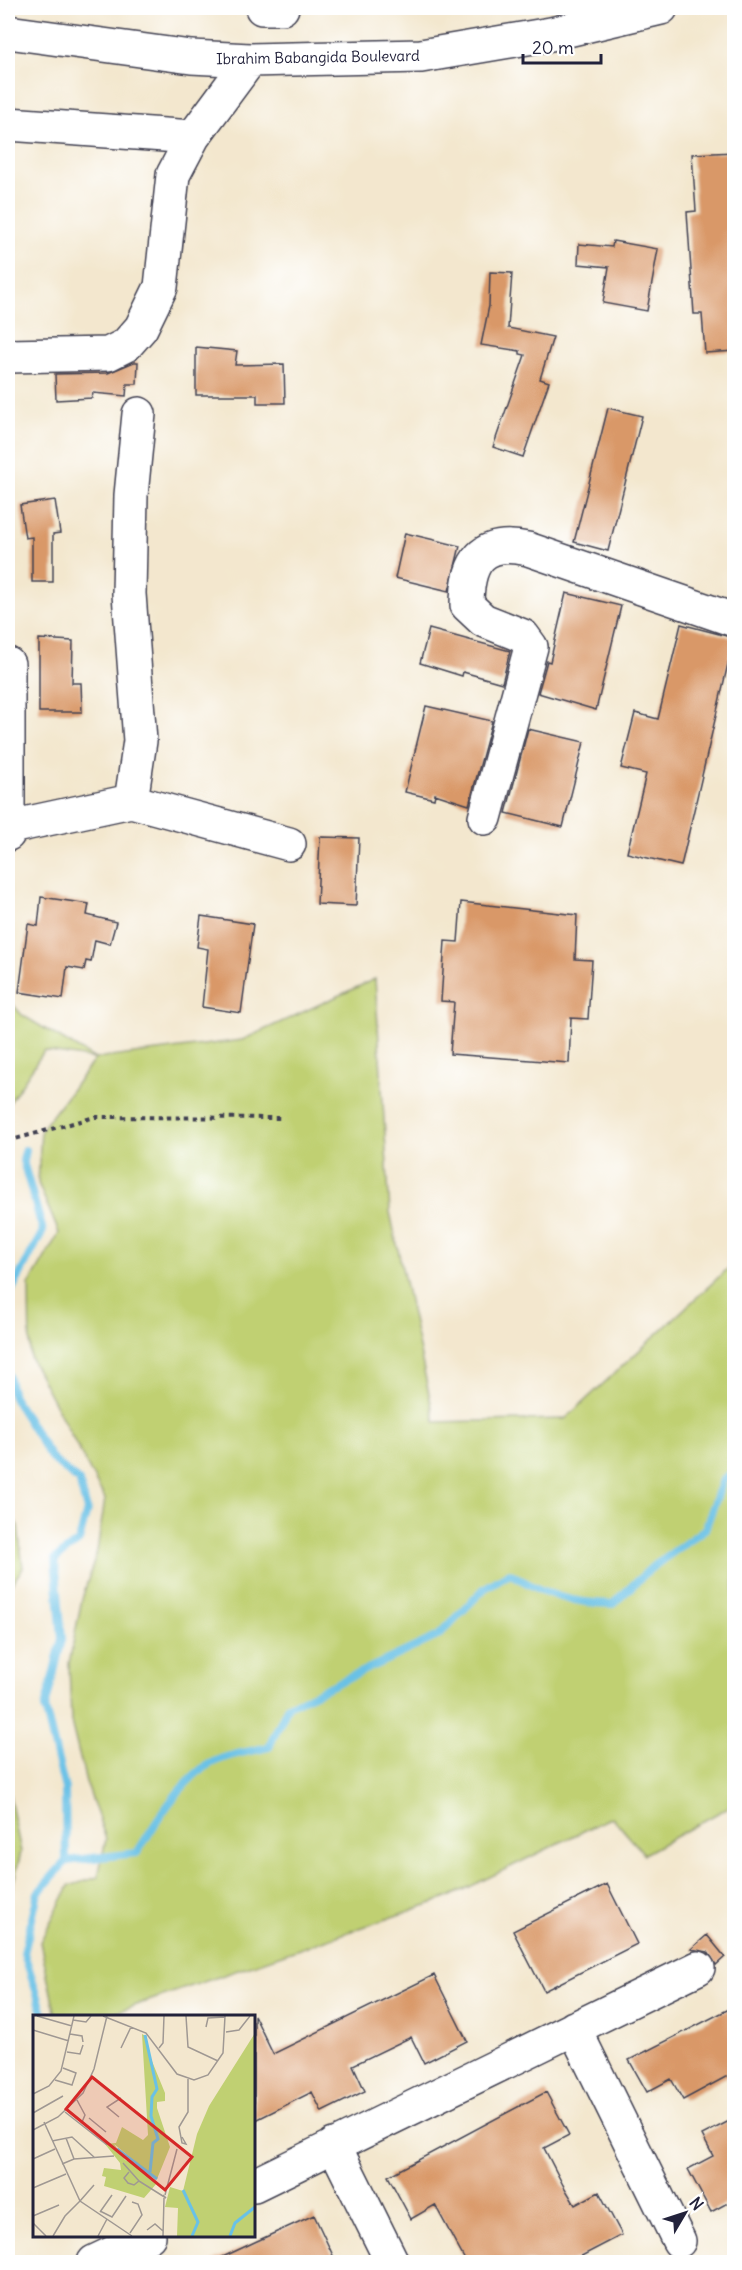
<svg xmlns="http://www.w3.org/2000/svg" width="742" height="2270" font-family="Delius,sans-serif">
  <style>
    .green { fill: #c0d072; stroke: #717956; stroke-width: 1.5 }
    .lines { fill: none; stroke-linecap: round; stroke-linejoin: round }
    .stream { stroke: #69c1e6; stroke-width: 8 }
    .building { fill: #d99867 }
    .minor-casing { stroke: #414051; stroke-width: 36 }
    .path { stroke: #414051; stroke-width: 4; stroke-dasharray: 4.5 4.5; stroke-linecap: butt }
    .minor { stroke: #fff; stroke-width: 33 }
    .labels { text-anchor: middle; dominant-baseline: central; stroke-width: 4.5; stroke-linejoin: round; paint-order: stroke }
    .street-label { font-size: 15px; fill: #22223b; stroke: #fff }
    .inset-river { fill: none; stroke: #69c1e6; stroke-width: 3 }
    .inset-road { fill: none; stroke: #9f9893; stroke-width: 1.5 }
    .view { fill: #d62828; fill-opacity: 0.15; stroke: #d62828; stroke-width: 3 }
    .inset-edge { fill: none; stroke: #22223b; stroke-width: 3 }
  </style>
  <rect width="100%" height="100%" fill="#fff"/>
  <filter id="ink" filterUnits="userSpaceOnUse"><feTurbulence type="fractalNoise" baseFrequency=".0167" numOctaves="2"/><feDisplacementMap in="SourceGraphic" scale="12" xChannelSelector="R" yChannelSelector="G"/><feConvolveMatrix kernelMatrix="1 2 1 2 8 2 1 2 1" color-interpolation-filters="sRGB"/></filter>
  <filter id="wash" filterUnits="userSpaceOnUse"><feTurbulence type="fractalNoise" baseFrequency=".008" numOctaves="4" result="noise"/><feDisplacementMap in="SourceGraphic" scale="24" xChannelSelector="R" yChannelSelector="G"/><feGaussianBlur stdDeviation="1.35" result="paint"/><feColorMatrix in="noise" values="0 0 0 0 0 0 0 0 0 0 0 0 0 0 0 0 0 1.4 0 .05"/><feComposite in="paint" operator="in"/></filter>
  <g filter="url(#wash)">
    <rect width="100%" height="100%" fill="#f3e7ce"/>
    <path class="green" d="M 375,979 L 390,1212 L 435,1422 L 565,1419 L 734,1263 L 734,1804 L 644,1854 L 612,1817 L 447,1898 L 105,2016 L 56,2016 L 40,1942 L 69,1886 L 98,1877 L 106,1839 L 86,1782 L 71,1722 L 69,1663 L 82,1599 L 97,1551 L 105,1499 L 30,1357 L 29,1285 L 59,1233 L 38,1183 L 41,1130 L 95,1059 L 44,1051 L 8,1105 L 8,999 L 22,1015 L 95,1059 L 242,1040 Z
      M 8,1510 L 18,1526 L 23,1568 L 8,1589 Z
      M 8,1788 L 21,1852 L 8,1905 Z"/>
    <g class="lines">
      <path class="stream" d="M 8,1297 L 43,1231 L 23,1161 L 25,1150
        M 8,1375 L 13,1397 L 52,1459 L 79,1481 L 87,1510 L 79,1541 L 55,1559 L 62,1639 L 45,1708 L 65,1789 L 66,1861 L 38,1893 L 24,1953 L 44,2016
        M 66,1861 L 137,1853 C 155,1824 175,1789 203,1768 C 221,1755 248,1752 269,1747 L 288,1706 L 438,1636 L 485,1588 L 510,1573 C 545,1596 572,1603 613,1604 L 650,1569 L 705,1529 L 723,1480 L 734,1471"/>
    </g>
    <g id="blocks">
      <path class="building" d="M 735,152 L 735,351 L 705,353 L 702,314 L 694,314 L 687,212 L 696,211 L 692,154 Z
        M 613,241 L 658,249 L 647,311 L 603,303 L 609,267 L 578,264 L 579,244 L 612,247 Z
        M 490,272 L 512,273 L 508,328 L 553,337 L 540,379 L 549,382 L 523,457 L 493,447 L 525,355 L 520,354 L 520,351 L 481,345 L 489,306 Z
        M 196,347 L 237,351 L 235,365 L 284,364 L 285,403 L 257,403 L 257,395 L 196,395 Z
        M 134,362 L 138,362 L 137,384 L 127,384 L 126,396 L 93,393 L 92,398 L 56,400 L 55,374 L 108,373 Z
        M 608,408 L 642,416 L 608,551 L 574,542 Z
        M 55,500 L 60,533 L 53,534 L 53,582 L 32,582 L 32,537 L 25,538 L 20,505 Z
        M 405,533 L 460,546 L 449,591 L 395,578 Z
        M 566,593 L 621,606 L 596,710 L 538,693 L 547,661 L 550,662 Z
        M 681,624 L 734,638 L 681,866 L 627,853 L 646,774 L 621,768 L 635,713 L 658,719 Z
        M 429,629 L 510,651 L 502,683 L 463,672 L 462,676 L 420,663 Z
        M 39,639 L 73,641 L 72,683 L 81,683 L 82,712 L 39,712 Z
        M 426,706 L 492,721 L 469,805 L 435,794 L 434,799 L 405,792 Z
        M 528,729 L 584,742 L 563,827 L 506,813 Z
        M 320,837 L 359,838 L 356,906 L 317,904 Z
        M 41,897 L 89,904 L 87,915 L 116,922 L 110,944 L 95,940 L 91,962 L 86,961 L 84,970 L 67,967 L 63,999 L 19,992 L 28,924 L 38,926 Z
        M 461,902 L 577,915 L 575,959 L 592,960 L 588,1019 L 571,1018 L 569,1063 L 450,1054 L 454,1002 L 441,1001 L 445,941 L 458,942 Z
        M 201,916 L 253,924 L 241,1013 L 202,1007 L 208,949 L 197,947 Z
        M 607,1884 L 637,1944 L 544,1991 L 513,1931 Z
        M 707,1935 L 725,1957 L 716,1965 L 708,1952 L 691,1949 Z
        M 434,1975 L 467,2041 L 424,2063 L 411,2037 L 353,2065 L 365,2091 L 322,2112 L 312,2092 L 254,2121 L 254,2015 L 273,2054 Z
        M 735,2006 L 735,2072 L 683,2100 L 671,2079 L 647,2092 L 629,2060 Z
        M 546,2092 L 569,2135 L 544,2148 L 563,2185 L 575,2205 L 599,2192 L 622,2235 L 570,2262 L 466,2262 L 435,2205 L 411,2219 L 388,2176 Z
        M 735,2118 L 735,2199 L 711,2212 L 688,2169 L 713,2156 L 702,2135 Z
        M 314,2215 L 336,2262 L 212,2262 L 257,2241 Z"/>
    </g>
  </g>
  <g filter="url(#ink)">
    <use href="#blocks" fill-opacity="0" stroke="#414051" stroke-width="1.5"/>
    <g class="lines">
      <defs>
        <path id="minor" d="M 262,8 L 282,8
          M 8,32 L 191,57 L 250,60 L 421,56 L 551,34 L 661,8
          M 8,124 L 193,137
          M 8,356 L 108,354 L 126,345 L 141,328 L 161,287 L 173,175 L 193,137 L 250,60
          M 8,664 L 8,834
          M 131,801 L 140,741 L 129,594 L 131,495 L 139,414
          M 485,818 L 531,647 L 523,636 L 483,620 L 467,605 C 467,561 482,539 528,549 L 734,620
          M 10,827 L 131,801 L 289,844
          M 574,2028 L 679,2241
          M 334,2145 L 392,2262
          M 254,2185 L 698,1968
          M 94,2262 L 149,2236"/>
      </defs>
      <use href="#minor" class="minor-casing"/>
      <path class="path" d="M 8,1141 L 95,1117 L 282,1118"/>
      <use href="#minor" class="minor"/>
    </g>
  </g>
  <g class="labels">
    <g class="street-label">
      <text transform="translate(318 57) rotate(-1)">Ibrahim Babangida Boulevard</text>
    </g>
  </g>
  <g transform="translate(33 2015)">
    <rect width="222" height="222" fill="#f3e7ce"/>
    <path d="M 222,18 L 222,221 L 144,221 L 145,193 L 132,192 L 137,172 L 150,176 L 164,119 L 176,91 ZM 109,19 L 114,22 L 114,34 L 132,78 L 132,86 L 124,87 L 124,93 L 137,132 L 124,164 L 81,129 L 92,145 L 102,149 L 124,168 L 111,183 L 71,171 L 73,162 L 69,161 L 71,153 L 88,155 L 87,148 L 72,129 L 83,128 L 89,112 L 110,125 L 115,120 Z" fill="#c0d072"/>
    <path class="inset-river" d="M 112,20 L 124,74 L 119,82 L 118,101 L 125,124 L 120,128 L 117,157M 84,134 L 124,164M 150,175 L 165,207 L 159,221M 197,221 L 202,208 L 222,192"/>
    <path class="inset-road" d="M 4,1 L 39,11M 70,1 L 113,18 L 144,59 L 161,65 L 175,60 L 190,38 L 192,1M 153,1 L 155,32 L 185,46M 40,5 L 53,7 L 58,1M 173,12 L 175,3 L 192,2M 0,15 L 36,26M 193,17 L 206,15 L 217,1M 37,19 L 49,21 L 50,27M 88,33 L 98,12M 126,33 L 130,28 L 131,1M 34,37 L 47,39 L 50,30M 22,65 L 39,70 L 43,58 L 30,53M 0,79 L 16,71 L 28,56 L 41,1M 44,85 L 52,100 L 49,107M 32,97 L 74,130M 0,98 L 30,81M 86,102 L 74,92 L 88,83M 56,103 L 73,117M 11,107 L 47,186 L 99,221M 0,115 L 25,102 L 50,78 L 61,54 L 74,1M 149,122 L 153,129 L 149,128 L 146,112 L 155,97 L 155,64M 33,123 L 41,144M 19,126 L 39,122 L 62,143M 0,144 L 22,134M 90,148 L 106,166M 29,149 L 41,144 L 81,141M 96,157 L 91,163 L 95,168 L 101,170 L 106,166 L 133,183 L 130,180M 0,173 L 33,159M 132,180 L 144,134M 47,186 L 61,170M 67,196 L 79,202 L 93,181M 67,197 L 79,180M 0,201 L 26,190M 0,208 L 13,221M 114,215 L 122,209 L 130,216M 97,218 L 109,200 L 105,189 L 99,187M 20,221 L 32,201 L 47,186M 65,221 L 74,204M 130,221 L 131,183"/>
    <path class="view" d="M 59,62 L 159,142 L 132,175 L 33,94 Z"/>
    <rect width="222" height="222" class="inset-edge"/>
  </g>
  <rect width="742" height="2270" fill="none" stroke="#fff" stroke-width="30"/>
  <g transform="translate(685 2213) rotate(51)" stroke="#ffffff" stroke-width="4.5" paint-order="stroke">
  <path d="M0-4.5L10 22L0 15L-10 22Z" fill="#22223b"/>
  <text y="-9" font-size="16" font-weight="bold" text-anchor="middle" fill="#22223b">N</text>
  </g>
  <path d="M523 54v9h78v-9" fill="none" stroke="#22223b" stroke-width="3"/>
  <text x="532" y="54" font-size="18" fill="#22223b" stroke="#ffffff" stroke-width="4.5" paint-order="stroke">20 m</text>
</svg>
